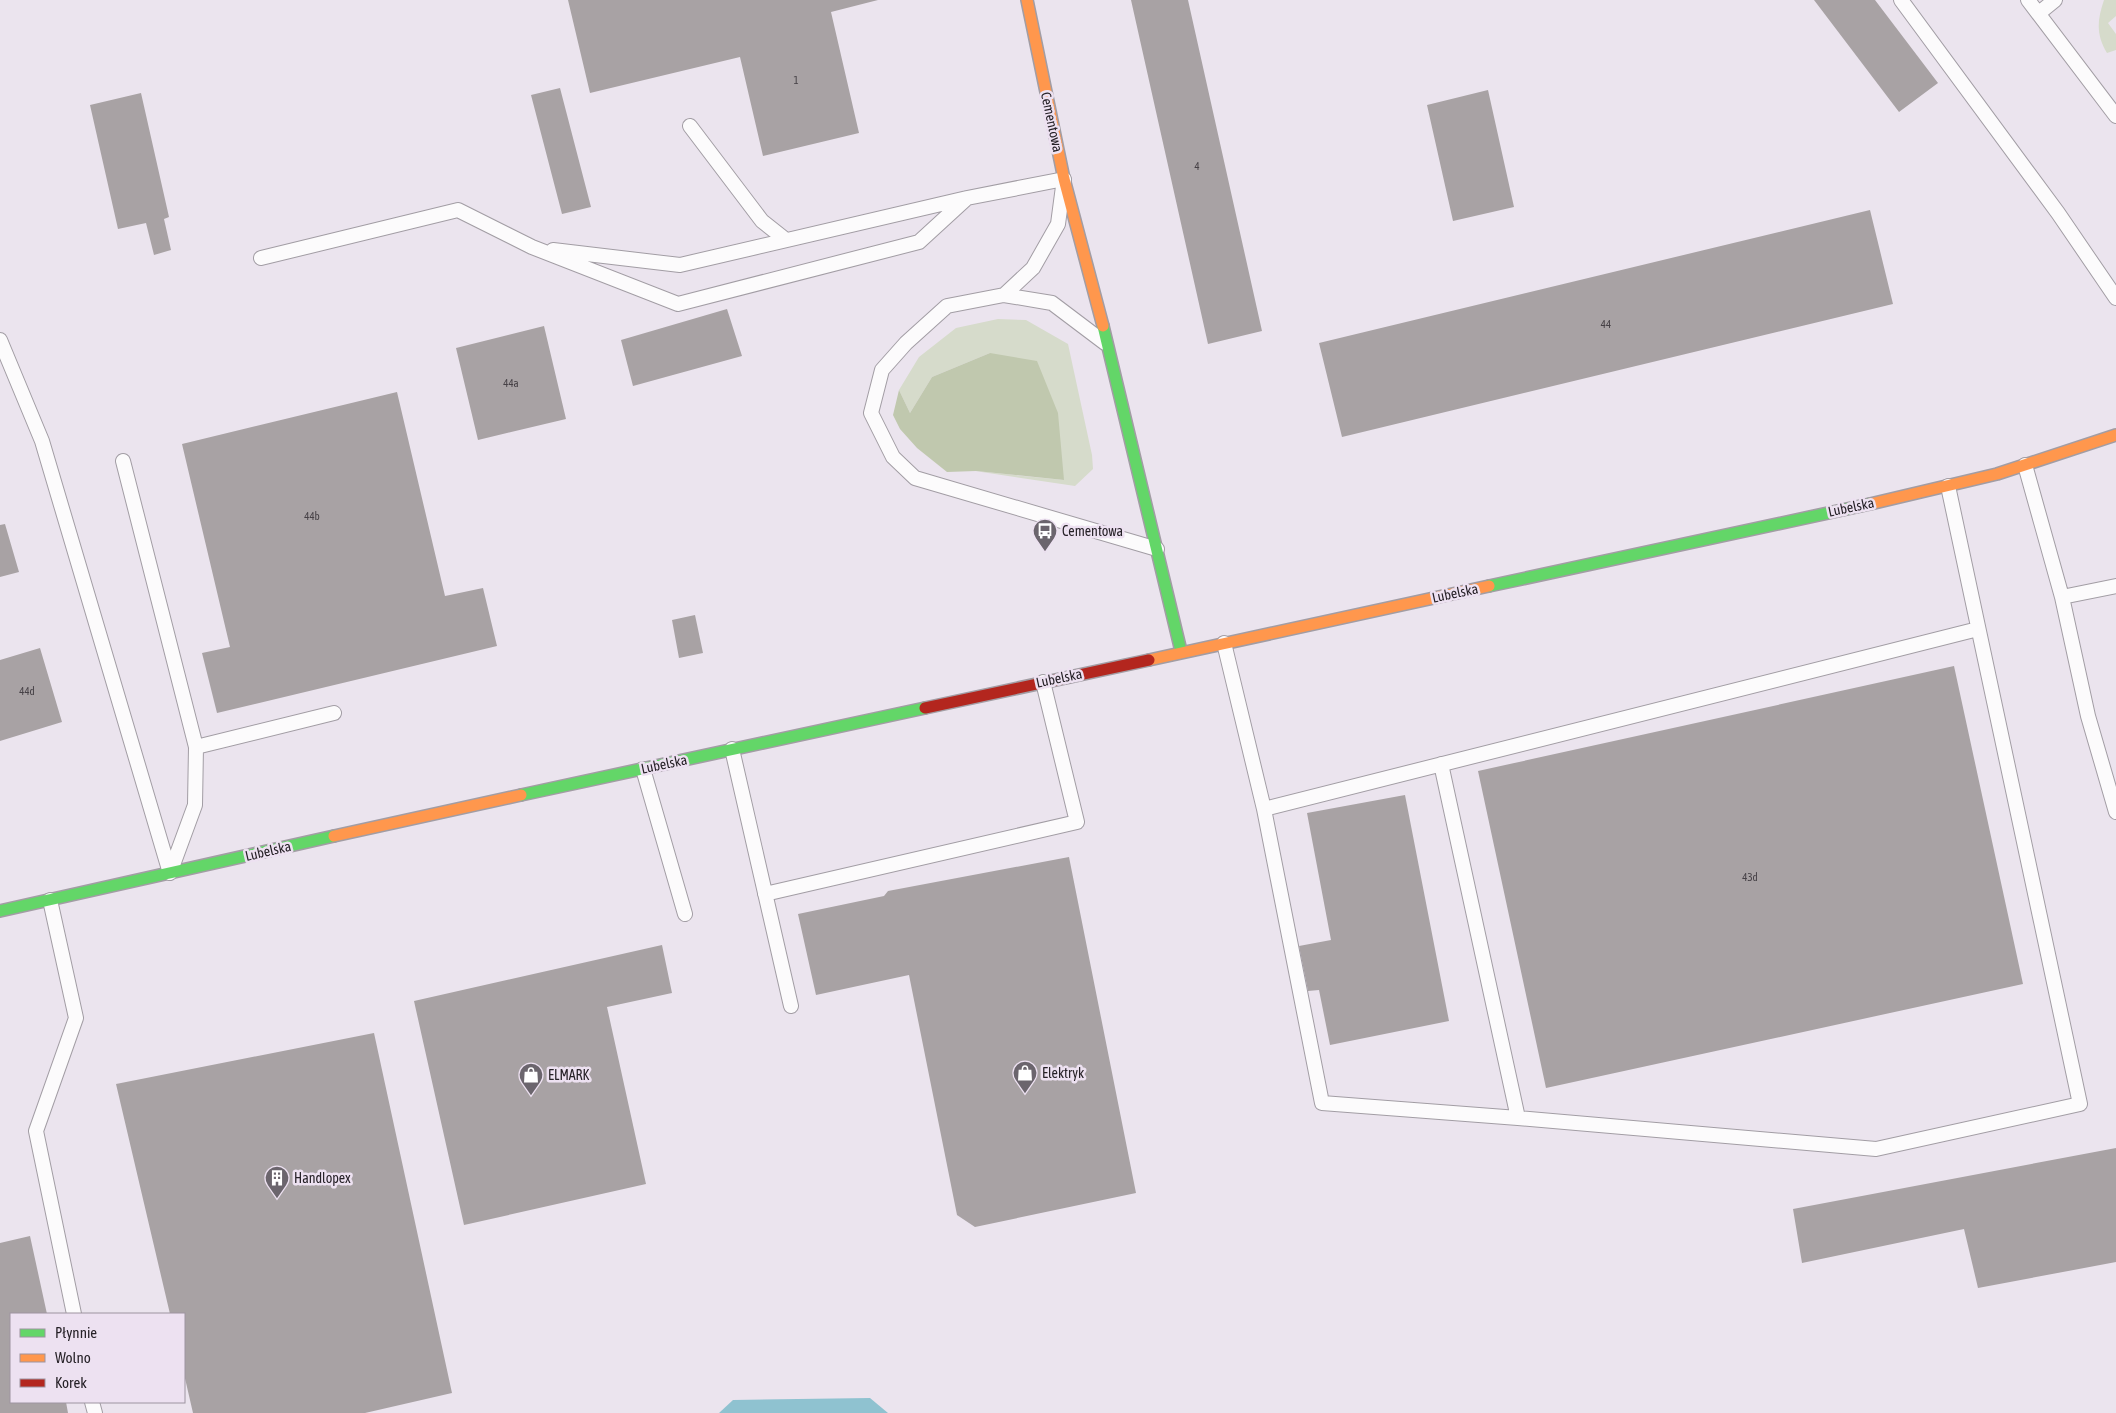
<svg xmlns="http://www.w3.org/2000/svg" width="2116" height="1413" font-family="'Asap Condensed',sans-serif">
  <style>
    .green { fill: #d6dbcb }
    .forest { fill: #c0c8ae }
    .water { fill: #8fc2d0 }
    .building { fill: #a8a2a4 }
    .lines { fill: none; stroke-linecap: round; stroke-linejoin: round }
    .lane-casing { stroke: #a29da4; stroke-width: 16 }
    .fast-casing { stroke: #a29da4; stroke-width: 14 }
    .slow-casing { stroke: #a29da4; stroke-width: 14 }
    .jam-casing { stroke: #a29da4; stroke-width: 14 }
    .lane { stroke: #fcfbfc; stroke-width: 14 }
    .fast { stroke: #63d668; stroke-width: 11 }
    .slow { stroke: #ff974d; stroke-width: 11 }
    .jam { stroke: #b3261e; stroke-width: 11 }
    .labels { text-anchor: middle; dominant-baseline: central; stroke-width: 5; stroke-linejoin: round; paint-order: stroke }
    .number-label { font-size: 11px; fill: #464146 }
    .street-label { font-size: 14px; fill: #262127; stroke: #ede1f1 }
    .poi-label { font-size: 14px; fill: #262127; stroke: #ede1f1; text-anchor: start }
  </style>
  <rect width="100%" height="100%" fill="#ebe4ee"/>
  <path class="green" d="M 2104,0 L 2116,0 L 2116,16 L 2108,23 L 2116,34 L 2116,50 L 2107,53 C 2096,35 2097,20 2104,0 Z
    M 998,319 L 1026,320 L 1068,344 L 1092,455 L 1093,469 L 1075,486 L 975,471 L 1064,480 L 990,353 L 932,377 L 910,413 L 899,390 L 919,357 L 956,328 Z"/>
  <path class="forest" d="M 990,353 L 1037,361 L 1058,413 L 1064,480 L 976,471 L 947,472 L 917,448 L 900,429 L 893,415 L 899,390 L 910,413 L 932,377 Z"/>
  <path class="water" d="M 870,1398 L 888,1413 L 719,1413 L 733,1400 Z"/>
  <path class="building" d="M 568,0 L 878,0 L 831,12 L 859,133 L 763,156 L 740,57 L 590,93 Z
    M 1131,0 L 1188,0 L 1262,331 L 1208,344 Z
    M 1814,0 L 1875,0 L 1938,83 L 1899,112 Z
    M 560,88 L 591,207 L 562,214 L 531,95 Z
    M 1488,90 L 1514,207 L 1453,221 L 1427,105 Z
    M 141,93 L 169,217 L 164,219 L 171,250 L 154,255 L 146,223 L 118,229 L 90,105 Z
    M 1870,210 L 1893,304 L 1342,437 L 1319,343 Z
    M 727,309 L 742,356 L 633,386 L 621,340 Z
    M 544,326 L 566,419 L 478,440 L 456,348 Z
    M 397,392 L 445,596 L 483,588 L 497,646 L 217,713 L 202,653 L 230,647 L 182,444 Z
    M 5,524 L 19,572 L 0,577 L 0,525 Z
    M 695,615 L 703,653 L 679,658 L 672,620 Z
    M 40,648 L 62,722 L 0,741 L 0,660 Z
    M 1954,666 L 2023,984 L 1546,1088 L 1478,771 Z
    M 1405,795 L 1449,1021 L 1330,1045 L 1319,990 L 1308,991 L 1299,946 L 1331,940 L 1307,813 Z
    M 1069,857 L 1136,1193 L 975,1227 L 957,1215 L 909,975 L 816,995 L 798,914 L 884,896 L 888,891 Z
    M 662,945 L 672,993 L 607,1007 L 646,1184 L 464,1225 L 414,1001 Z
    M 374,1033 L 452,1393 L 365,1413 L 193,1413 L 184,1374 L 184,1314 L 170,1314 L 116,1084 Z
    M 2116,1148 L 2116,1262 L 1978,1288 L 1964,1229 L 1802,1263 L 1793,1209 Z
    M 30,1236 L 47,1314 L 11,1314 L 11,1402 L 66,1402 L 68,1413 L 0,1413 L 0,1243 Z"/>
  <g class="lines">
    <defs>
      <path id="lane" d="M 1901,0 L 2058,213 L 2116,298
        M 2028,0 L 2116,116
        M 2039,13 L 2055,0
        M 690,126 L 762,221 L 786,240
        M 553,250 L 680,265 L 967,198 L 1064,179 L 1058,224 L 1033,268 L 1004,295
        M 261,258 L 458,210 L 532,247 L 678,304 L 919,242 L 967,198
        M 0,340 L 42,441 L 170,873
        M 1105,343 L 1052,303 L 1004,295 L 947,306 L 906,343 L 882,370 L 871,413 L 893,457 L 915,478 L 1157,549
        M 123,461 L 196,747
        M 2025,465 L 2062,597 L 2116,586
        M 2062,597 L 2088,716 L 2116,812
        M 1224,643 L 1264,809 L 1322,1103 L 1518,1118 L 1876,1149 L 2080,1104 L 1948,486
        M 732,749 L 791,1006
        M 1441,764 L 1518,1118
        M 643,769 L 685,914
        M 1264,809 L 1978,629
        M 170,873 L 195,805 L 196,747 L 334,713
        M 765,894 L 1077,822 L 1043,682
        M 50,900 L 76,1018 L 36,1131 L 74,1314
        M 92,1402 L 95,1413"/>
      <path id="fast" d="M 1103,326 L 1181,651
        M 1489,586 L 1870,504
        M 521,795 L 925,708
        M 0,911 L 334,836"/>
      <path id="slow" d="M 1027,0 L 1064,179 L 1103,326
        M 1870,504 L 1997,474 L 2116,435
        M 1149,660 L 1489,586
        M 334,836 L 521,795"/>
      <path id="jam" d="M 925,708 L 1149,660"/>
    </defs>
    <use href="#lane" class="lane-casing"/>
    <use href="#fast" class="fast-casing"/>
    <use href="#slow" class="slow-casing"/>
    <use href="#jam" class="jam-casing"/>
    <use href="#lane" class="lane"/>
    <use href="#fast" class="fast"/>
    <use href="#slow" class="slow"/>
    <use href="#jam" class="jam"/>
  </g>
  <defs>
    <symbol id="bus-pin" viewBox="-11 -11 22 30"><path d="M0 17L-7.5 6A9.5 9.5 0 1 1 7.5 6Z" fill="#6b656d" stroke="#ede1f1"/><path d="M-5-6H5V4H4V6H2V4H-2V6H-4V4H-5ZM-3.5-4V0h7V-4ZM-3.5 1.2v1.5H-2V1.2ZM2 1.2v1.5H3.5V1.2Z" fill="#fff"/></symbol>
    <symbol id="shop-pin" viewBox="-11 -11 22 30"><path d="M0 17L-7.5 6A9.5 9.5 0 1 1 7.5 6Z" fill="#6b656d" stroke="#ede1f1"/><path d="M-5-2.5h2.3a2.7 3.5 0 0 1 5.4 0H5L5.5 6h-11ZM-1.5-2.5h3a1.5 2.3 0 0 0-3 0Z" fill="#fff"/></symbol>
    <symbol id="building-pin" viewBox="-11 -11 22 30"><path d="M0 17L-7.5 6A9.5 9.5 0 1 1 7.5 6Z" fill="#6b656d" stroke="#ede1f1"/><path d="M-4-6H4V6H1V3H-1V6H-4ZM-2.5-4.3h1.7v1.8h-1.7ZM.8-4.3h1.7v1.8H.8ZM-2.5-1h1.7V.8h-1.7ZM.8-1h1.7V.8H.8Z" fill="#fff"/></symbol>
  </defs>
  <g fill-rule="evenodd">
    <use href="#bus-pin" x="1031" y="517" width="28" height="38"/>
    <use href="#shop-pin" x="1011" y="1059" width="28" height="38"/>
    <use href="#shop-pin" x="517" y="1061" width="28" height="38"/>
    <use href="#building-pin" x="263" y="1164" width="28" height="38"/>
  </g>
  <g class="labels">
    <g class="number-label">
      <text x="796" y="80">1</text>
      <text x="1197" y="166">4</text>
      <text x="1606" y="324">44</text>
      <text x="511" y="383">44a</text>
      <text x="312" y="516">44b</text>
      <text x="27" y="691">44d</text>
      <text x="1750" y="877">43d</text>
    </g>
    <g class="street-label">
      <text transform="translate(1052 122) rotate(78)">Cementowa</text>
      <text transform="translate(1851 507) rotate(-12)">Lubelska</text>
      <text transform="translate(1455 593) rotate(-12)">Lubelska</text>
      <text transform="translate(1059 678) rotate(-12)">Lubelska</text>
      <text transform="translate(664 764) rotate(-12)">Lubelska</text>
      <text transform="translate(268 851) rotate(-13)">Lubelska</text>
    </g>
    <g class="poi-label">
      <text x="1062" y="531">Cementowa</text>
      <text x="1042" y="1073">Elektryk</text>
      <text x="548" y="1075">ELMARK</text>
      <text x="294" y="1178">Handlopex</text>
    </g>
  </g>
  <rect x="10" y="1313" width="175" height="90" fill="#ede1f1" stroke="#9d94a0"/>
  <rect x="20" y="1329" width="25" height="8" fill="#63d668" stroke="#9d94a0"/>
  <text x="55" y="1338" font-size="15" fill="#262127">Płynnie</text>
  <rect x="20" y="1354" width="25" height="8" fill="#ff974d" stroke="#9d94a0"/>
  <text x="55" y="1363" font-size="15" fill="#262127">Wolno</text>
  <rect x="20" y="1379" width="25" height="8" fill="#b3261e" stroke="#9d94a0"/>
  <text x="55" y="1388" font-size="15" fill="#262127">Korek</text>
</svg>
